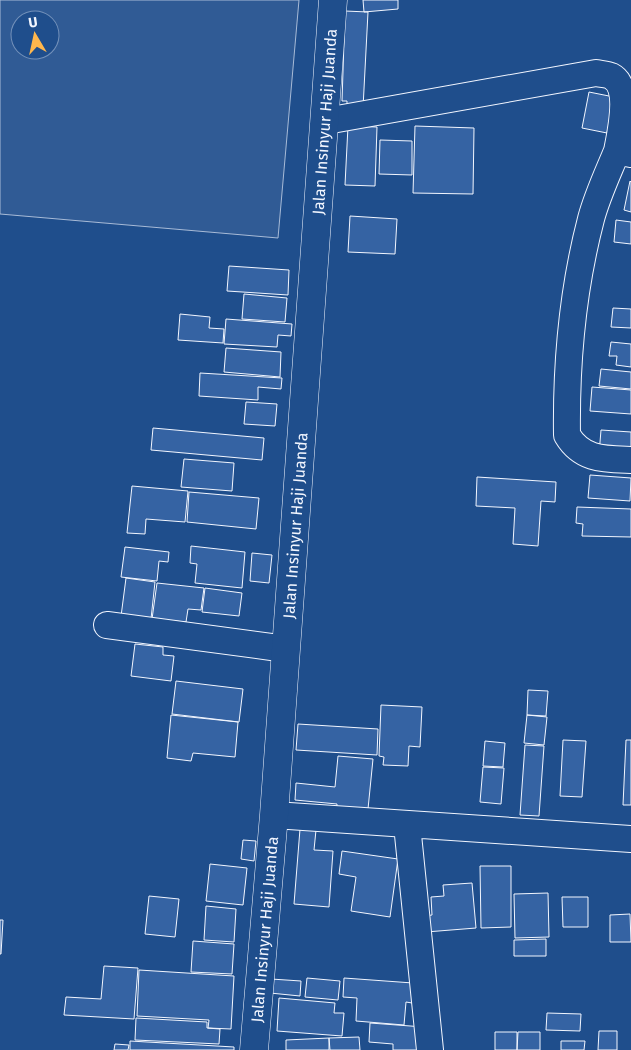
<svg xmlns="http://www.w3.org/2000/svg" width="631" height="1050" font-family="'Fira Sans',sans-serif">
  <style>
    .green { fill: #305b95; stroke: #a8bbd7; fill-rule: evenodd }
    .building { fill: #3563a3; stroke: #f2f6ff }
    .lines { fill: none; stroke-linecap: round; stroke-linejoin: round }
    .minor-casing { stroke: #f2f6ff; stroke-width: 28 }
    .major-casing { stroke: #f2f6ff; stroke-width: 29 }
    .minor { stroke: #1f4e8c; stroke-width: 26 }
    .major { stroke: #1f4e8c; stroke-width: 28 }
    .labels { text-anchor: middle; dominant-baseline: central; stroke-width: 4; stroke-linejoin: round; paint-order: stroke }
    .street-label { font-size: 16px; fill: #f2f6ff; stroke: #1f4e8c }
  </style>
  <rect width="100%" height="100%" fill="#1f4e8c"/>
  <path class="green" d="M 0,0 L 299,0 L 278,238 L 0,214 ZM 20,20 L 50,20 L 50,50 L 20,50 Z"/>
  <path class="building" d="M 363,0 L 398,0 L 398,9 L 364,12 Z
    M 345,11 L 368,12 L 363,108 L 347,107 L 347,101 L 342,101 Z
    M 589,92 L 614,97 L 607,133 L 582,128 Z
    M 348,126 L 377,127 L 375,186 L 345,185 Z
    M 415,126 L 474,128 L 473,194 L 413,193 Z
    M 380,140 L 412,141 L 412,175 L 379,174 Z
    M 630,181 L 631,182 L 631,212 L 624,210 Z
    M 350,216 L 397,219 L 395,254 L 348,252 Z
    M 616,220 L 631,222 L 631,244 L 614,242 Z
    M 229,266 L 289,270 L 288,295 L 227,291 Z
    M 244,294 L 287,298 L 285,322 L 242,319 Z
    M 613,308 L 631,309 L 631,328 L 611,327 Z
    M 180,314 L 210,317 L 209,328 L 224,329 L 223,343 L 178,340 Z
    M 226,319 L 292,324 L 291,336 L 278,335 L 277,347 L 224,344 Z
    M 611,342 L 631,344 L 631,367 L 616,365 L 617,356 L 609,356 Z
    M 226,348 L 281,352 L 280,377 L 224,372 Z
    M 601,369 L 631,372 L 631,389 L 599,386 Z
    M 200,373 L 282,378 L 281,389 L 258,387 L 258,400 L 199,396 Z
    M 592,387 L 631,390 L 631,414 L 590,411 Z
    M 246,402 L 277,404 L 275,426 L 244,424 Z
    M 153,428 L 264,438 L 262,460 L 151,450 Z
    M 601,430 L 631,432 L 631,456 L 599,454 Z
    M 184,459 L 234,463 L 232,491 L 181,487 Z
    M 590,475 L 631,478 L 630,501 L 588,498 Z
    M 477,477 L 556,482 L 555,502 L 541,501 L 538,546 L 513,544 L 515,508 L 476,506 Z
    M 132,486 L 188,491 L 185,522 L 146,519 L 145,534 L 127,533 Z
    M 189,492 L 259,498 L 256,529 L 187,522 Z
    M 577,507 L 631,509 L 631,537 L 582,536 L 583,524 L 576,523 Z
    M 191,546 L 245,552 L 242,588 L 195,583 L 197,564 L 190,563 Z
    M 125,547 L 169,552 L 168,562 L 159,561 L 157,581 L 121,577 Z
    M 252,553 L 272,555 L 269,583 L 250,581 Z
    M 126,578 L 155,582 L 150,628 L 120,624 Z
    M 157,583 L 204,588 L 201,610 L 188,609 L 186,622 L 152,619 Z
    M 205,588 L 242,593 L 239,616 L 202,612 Z
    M 135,644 L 163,647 L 163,655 L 174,656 L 171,681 L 131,676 Z
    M 176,681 L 243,689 L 239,722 L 172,714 Z
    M 528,690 L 548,691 L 546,716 L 527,715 Z
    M 381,705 L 422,707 L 420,747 L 409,746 L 408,766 L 383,765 L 384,757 L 379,756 Z
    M 171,715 L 238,722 L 235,757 L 193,753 L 191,761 L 167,758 Z
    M 527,715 L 547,717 L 544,745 L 524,743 Z
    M 298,724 L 378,729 L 377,755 L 296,750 Z
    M 563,740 L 586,741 L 582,797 L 560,796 Z
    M 626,740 L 631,740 L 631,805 L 623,805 Z
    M 485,741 L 505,743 L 503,767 L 483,766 Z
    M 525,745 L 544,746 L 539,816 L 520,815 Z
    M 338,756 L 373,759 L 367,819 L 336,816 L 337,804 L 295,800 L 296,783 L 335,787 Z
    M 483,767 L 504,768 L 501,804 L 480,802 Z
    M 300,829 L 316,830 L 314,850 L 333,851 L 329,907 L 294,904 Z
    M 243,840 L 256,841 L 254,861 L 241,859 Z
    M 342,851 L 398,859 L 390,917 L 351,911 L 356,877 L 339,874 Z
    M 210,864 L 247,868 L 243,905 L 206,901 Z
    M 480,866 L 511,866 L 511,927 L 481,928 Z
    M 472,883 L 476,928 L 426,932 L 425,916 L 432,915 L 431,897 L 444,896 L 443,885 Z
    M 548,893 L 549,937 L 515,938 L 514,894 Z
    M 149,896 L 179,899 L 175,937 L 145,934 Z
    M 562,897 L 588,897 L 588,927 L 563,927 Z
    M 206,906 L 236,909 L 234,942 L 204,940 Z
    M 630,914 L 631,942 L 610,942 L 610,915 Z
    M 0,920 L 3,920 L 1,954 L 0,954 Z
    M 546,939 L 546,956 L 514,956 L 514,940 Z
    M 193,941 L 234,944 L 232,974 L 191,972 Z
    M 104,966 L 138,968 L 134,1019 L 64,1015 L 66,997 L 101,999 Z
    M 139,970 L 234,976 L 231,1029 L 208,1028 L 209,1020 L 137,1016 Z
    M 307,978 L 340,981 L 338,1000 L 305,997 Z
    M 344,978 L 413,983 L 412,1003 L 406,1002 L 404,1025 L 356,1021 L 357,998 L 343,997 Z
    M 271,979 L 301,981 L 300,996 L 270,993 Z
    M 279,998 L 335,1003 L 334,1013 L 344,1013 L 342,1036 L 277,1031 Z
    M 547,1013 L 581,1014 L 580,1031 L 546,1030 Z
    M 136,1018 L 207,1022 L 207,1028 L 220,1029 L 219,1044 L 135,1040 Z
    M 370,1023 L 424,1027 L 417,1050 L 393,1050 L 393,1044 L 369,1042 Z
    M 599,1031 L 617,1031 L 617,1050 L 598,1050 Z
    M 495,1032 L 517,1032 L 517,1050 L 495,1050 Z
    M 518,1032 L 540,1032 L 540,1050 L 517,1050 Z
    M 359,1037 L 360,1050 L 330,1050 L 329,1038 Z
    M 329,1038 L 329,1050 L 286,1050 L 286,1040 Z
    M 130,1041 L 234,1047 L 234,1050 L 130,1050 Z
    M 561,1041 L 585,1041 L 584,1050 L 561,1050 Z
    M 115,1044 L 129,1045 L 128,1050 L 114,1050 Z"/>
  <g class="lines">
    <defs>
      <path id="minor" d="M 326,121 L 596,73 C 601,74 607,74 611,76 C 631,86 621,131 617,151 L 631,154
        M 617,151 C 608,173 597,196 591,219 C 573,288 566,363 567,435 C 582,460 604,459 631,460
        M 107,625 L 286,649
        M 274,815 L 631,839
        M 407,825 L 430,1050"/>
      <g id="major">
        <path id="s1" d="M 254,1050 L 274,815 L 333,0"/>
      </g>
    </defs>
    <use href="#minor" class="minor-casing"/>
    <use href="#major" class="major-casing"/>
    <use href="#minor" class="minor"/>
    <use href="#major" class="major"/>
  </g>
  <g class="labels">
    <g class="street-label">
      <text stroke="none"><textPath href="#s1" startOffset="931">Jalan Insinyur Haji Juanda</textPath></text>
      <text stroke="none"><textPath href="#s1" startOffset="526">Jalan Insinyur Haji Juanda</textPath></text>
      <text stroke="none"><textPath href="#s1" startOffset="121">Jalan Insinyur Haji Juanda</textPath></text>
    </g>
  </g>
  <g transform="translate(35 35) rotate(351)"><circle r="24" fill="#1f4e8c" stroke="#7391ba"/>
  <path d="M0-4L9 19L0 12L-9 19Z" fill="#ffb74d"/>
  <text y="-8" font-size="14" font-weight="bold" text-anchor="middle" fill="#f2f6ff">U</text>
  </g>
</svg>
